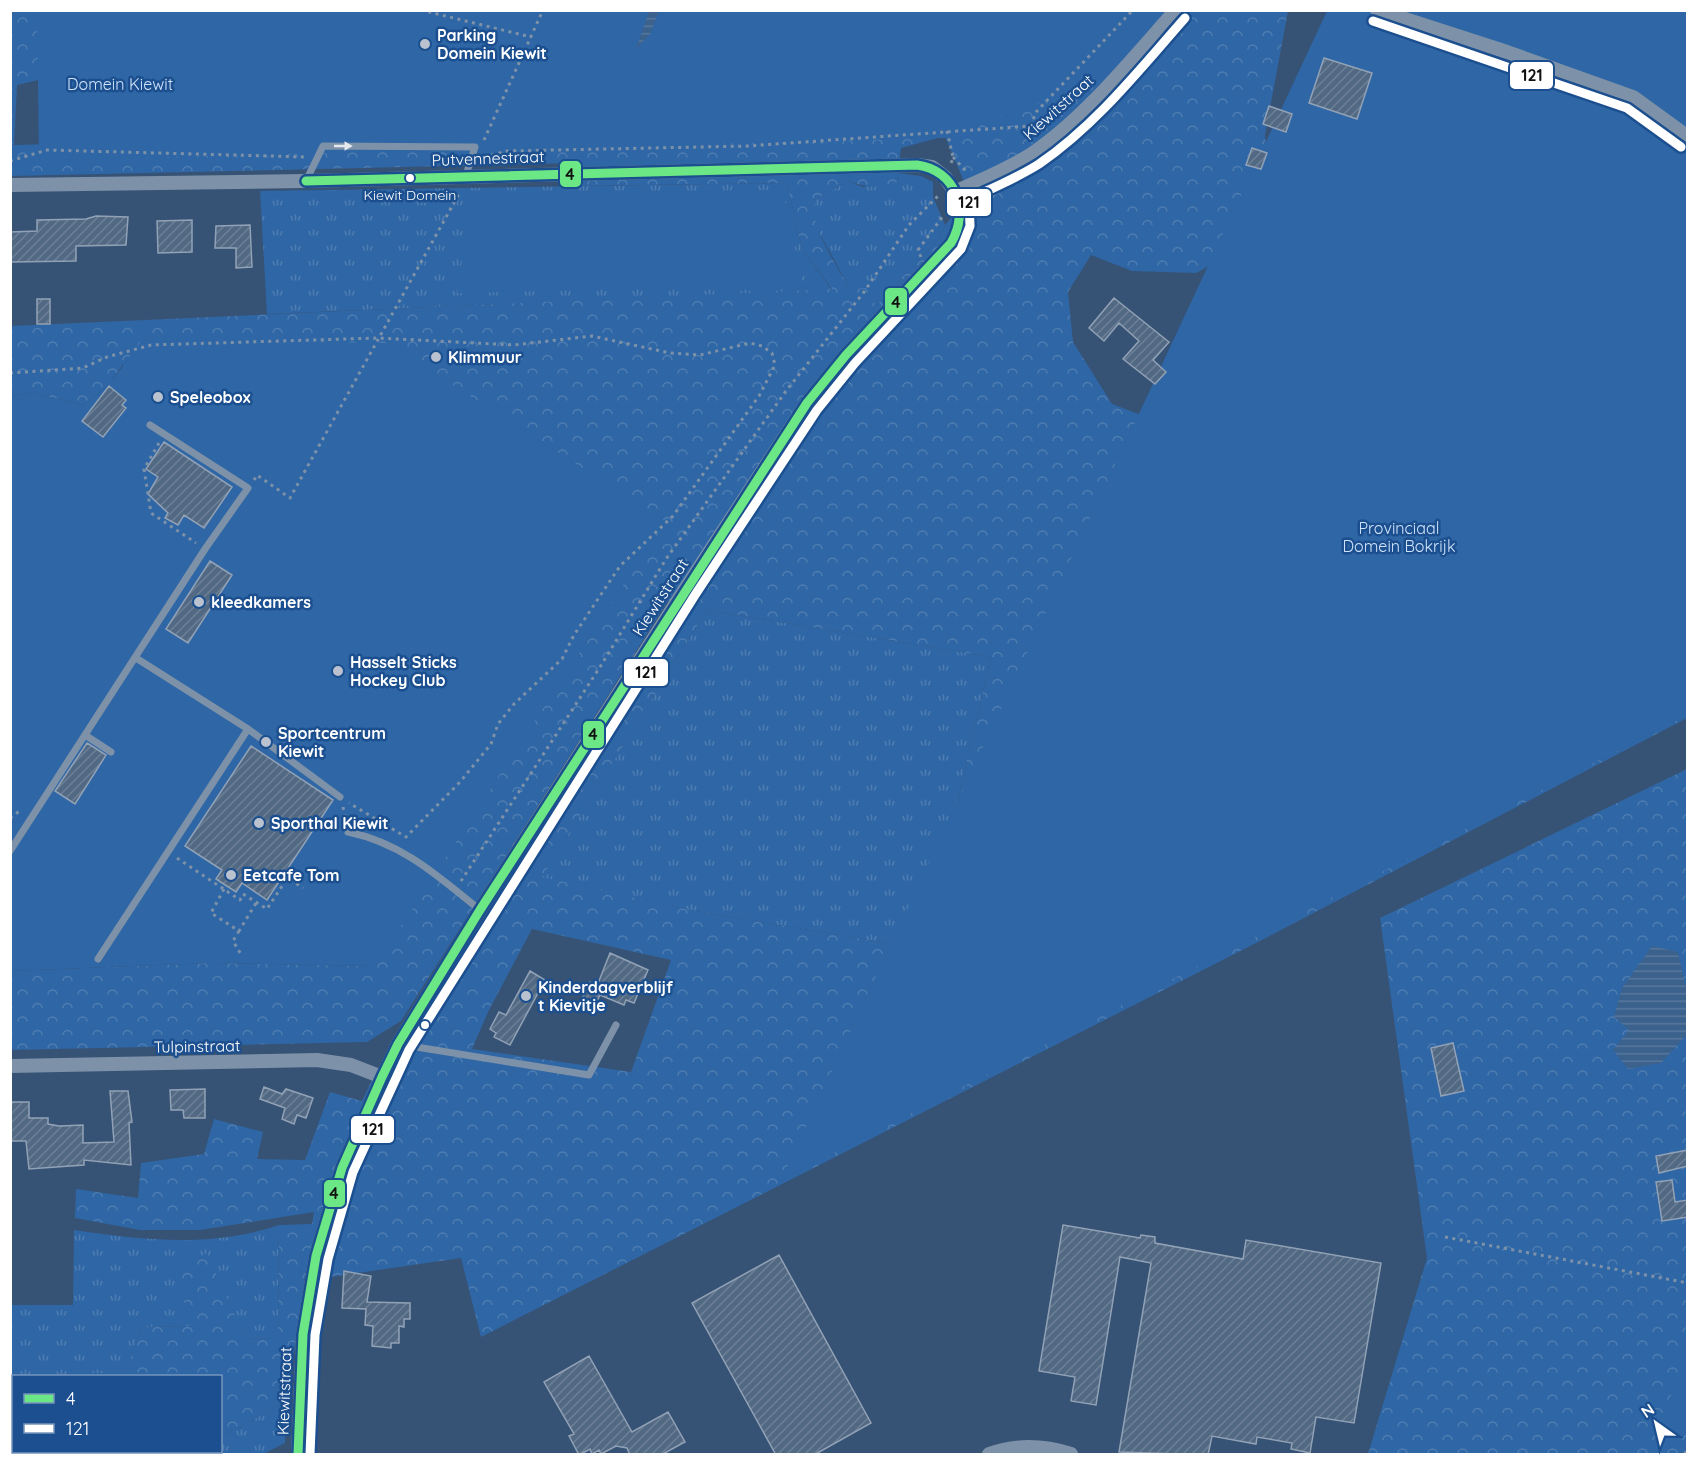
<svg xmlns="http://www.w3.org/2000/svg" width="1698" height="1465" font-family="Quicksand,sans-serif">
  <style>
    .grass { fill: url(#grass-tufts) }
    .forest { fill: url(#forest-crowns); fill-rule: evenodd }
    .park { fill: #2f66a5 }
    .water { fill: url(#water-rules) }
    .building { fill: url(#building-hatch); stroke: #92a2b6; stroke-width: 1.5 }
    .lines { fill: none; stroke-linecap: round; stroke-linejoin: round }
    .path { stroke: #7d92a8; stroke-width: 3; stroke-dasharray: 3 4.5; stroke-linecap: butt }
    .lane { stroke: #7d92a8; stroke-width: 7 }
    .street { stroke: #7d92a8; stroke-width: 14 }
    .bus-1-casing { stroke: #1b4f8f; stroke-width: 14 }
    .bus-2-casing { stroke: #1b4f8f; stroke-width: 14 }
    .bus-1 { stroke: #6be785; stroke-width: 9 }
    .bus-2 { stroke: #fff; stroke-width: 9 }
    .oneway { fill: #e5e9ee }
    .poi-dot { fill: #b9c2ce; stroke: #1b4f8f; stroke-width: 2 }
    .bus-dot { fill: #fff; stroke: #1b4f8f; stroke-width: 2 }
    .labels { text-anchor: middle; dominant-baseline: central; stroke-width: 5; stroke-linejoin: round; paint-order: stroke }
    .bus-label { font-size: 14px; fill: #fff; stroke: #1b4f8f }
    .poi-label { font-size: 16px; font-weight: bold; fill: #fff; stroke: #1b4f8f; text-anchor: start }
    .park-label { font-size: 16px; fill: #cfe3fa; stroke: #1b4f8f }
    .street-label { font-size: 16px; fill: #fff; stroke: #1b4f8f }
    .line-badge { stroke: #1b4f8f; stroke-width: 2 }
    .pale-badge-label { font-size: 16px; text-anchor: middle; font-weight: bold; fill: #111 }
  </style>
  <defs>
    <pattern id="grass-tufts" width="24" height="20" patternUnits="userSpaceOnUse" patternTransform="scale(1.5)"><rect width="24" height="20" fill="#2f66a5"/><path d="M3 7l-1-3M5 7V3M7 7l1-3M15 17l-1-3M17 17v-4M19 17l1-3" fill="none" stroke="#4e7db2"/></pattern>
    <pattern id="forest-crowns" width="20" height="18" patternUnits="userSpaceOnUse" patternTransform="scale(1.5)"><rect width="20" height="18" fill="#2f66a5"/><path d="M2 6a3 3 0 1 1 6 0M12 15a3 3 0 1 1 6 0" fill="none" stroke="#4e7db2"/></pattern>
    <pattern id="water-rules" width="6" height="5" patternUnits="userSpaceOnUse" patternTransform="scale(1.5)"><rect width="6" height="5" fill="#3b618d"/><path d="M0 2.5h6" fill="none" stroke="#58799e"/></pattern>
    <pattern id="building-hatch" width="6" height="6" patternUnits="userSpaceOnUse" patternTransform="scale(1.5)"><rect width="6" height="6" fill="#526984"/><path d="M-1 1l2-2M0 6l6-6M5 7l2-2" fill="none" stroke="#6c8096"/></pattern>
  </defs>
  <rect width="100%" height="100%" fill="#365274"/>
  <path class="grass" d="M 898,173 L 921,176 L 933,182 L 933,197 L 945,225 L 940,237 L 876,306 L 850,289 L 816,227 L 812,211 L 815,200 L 848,181 L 863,187 L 897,182 Z
    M 787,183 L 802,249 L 832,290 L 267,314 L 260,191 Z
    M 707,610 L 991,657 L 923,949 L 689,910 L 541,878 Z
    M 279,1225 L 278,1339 L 245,1338 L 206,1254 L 193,1326 L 142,1327 L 125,1373 L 90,1373 L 90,1376 L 14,1376 L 13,1407 L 11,1408 L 11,1305 L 73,1305 L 74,1230 C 143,1240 211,1248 279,1225 Z
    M 287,1401 L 285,1443 L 263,1454 L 209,1454 L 208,1452 L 220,1452 L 221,1437 Z
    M 56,1452 L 146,1452 L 149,1454 L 58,1454 Z"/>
  <path class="forest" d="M 11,11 L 80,11 L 51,77 L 17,85 L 14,145 L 319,137 L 659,11 L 1288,11 L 1265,135 L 1268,172 L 1241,249 L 1196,273 L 1132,271 L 1091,255 L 1068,292 L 1073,342 L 1112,404 L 1152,419 L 1687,11 L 1687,718 L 1262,940 L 481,1337 L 461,1258 L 330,1277 L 305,1277 L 287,1401 L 221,1437 L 220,1376 L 90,1376 L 89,1373 L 125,1373 L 142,1327 L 192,1326 L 173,1270 L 207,1253 L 245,1338 L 278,1339 L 279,1225 L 312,1224 L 314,1212 L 200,1230 L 140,1230 L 75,1218 L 76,1189 L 138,1198 L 141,1163 L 204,1154 L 214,1119 L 263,1132 L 257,1159 L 305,1160 L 330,1092 L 362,1101 L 377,1069 L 422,1041 L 494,903 L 681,606 L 668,601 L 401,1021 L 367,1042 L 11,1050 L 11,971 L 210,963 L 375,966 L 123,364 L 111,382 L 84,405 L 33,393 L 11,396 L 11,326 L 832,289 L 802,249 L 787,183 L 576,186 L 578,163 L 11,176 ZM 945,136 L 970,196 L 945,225 L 940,237 L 876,306 L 866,288 L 850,289 C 837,265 808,226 815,200 L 848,181 C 864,187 882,190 897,182 L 901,148 ZM 707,610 L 991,657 L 923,949 L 689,910 L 542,877 ZM 532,929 L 671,960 L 631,1072 L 472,1049 L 489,1010 Z
    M 1687,769 L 1687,993 L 1684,983 L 1636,970 L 1622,988 L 1629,1030 L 1660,1063 L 1687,1034 L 1687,1454 L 1368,1454 L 1427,1258 L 1380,918 Z
    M 13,1407 L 14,1452 L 56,1452 L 58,1454 L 11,1454 L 11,1408 Z"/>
  <path class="park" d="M 37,11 L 1197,11 L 1161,56 L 945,138 L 39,160 Z
    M 1327,11 L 1687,11 L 1687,715 L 781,1180 Z
    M 783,190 L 803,285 L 457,293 L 472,194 Z
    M 142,340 L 387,343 L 665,521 L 375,966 L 210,963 L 11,971 L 11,396 L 33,393 L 84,405 L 111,382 Z
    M 1687,1339 L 1687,1434 L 1662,1429 Z"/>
  <path class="water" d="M 649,11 L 659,11 L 650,34 L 636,49 Z
    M 1652,946 L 1678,952 L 1687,993 L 1687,1034 L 1661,1063 L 1628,1069 L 1613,1050 L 1629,1030 L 1614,1017 L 1622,988 Z"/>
  <path class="building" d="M 1324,58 L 1372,73 L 1357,119 L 1309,103 Z
    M 1269,106 L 1292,114 L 1286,132 L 1263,124 Z
    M 1252,148 L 1267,153 L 1261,169 L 1246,165 Z
    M 96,216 L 128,217 L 126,245 L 76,246 L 76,261 L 10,262 L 10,232 L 37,231 L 37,220 L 86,219 Z
    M 192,220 L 192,252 L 158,253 L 157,221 Z
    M 250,225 L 252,267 L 236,268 L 236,248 L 215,248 L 216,226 Z
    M 1114,298 L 1169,342 L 1153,360 L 1166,372 L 1155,384 L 1123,359 L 1139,341 L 1119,323 L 1104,341 L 1089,328 Z
    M 37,299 L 50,299 L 50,324 L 37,324 Z
    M 109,386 L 126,400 L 122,405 L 126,408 L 103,437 L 82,421 Z
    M 164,442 L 232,487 L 204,528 L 184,515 L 178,525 L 165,518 L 168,513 L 148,494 L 158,477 L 146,469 Z
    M 210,561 L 232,575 L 188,643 L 166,629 Z
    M 87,743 L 106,755 L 75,804 L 55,791 Z
    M 251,746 L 333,800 L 267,900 L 242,883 L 236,892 L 216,879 L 222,870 L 185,846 Z
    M 610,953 L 648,970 L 634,1003 L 626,1000 L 624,1005 L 600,995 L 595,1005 L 582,999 L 590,982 L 597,986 Z
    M 530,971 L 545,980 L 510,1045 L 494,1037 L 496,1033 L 490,1029 L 499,1012 L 506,1015 Z
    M 1453,1043 L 1464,1091 L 1441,1096 L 1431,1048 Z
    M 264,1087 L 282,1094 L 286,1089 L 313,1098 L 306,1118 L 297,1115 L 294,1124 L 282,1119 L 285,1108 L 260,1099 Z
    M 205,1089 L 205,1118 L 184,1118 L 183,1110 L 171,1110 L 170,1090 Z
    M 110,1091 L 128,1091 L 132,1122 L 129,1123 L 131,1165 L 84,1160 L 84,1165 L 29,1169 L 26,1141 L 10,1141 L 10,1102 L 29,1102 L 29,1118 L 48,1118 L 48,1124 L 59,1126 L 83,1125 L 83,1143 L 114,1142 Z
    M 1688,1150 L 1688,1166 L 1659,1173 L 1656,1156 Z
    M 1672,1180 L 1675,1202 L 1688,1200 L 1688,1217 L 1662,1221 L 1656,1182 Z
    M 1063,1225 L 1140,1238 L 1141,1235 L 1155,1237 L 1155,1243 L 1243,1259 L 1246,1240 L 1381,1263 L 1354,1423 L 1316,1417 L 1310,1453 L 1291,1449 L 1292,1443 L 1257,1437 L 1256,1444 L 1212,1436 L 1208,1455 L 1119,1452 L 1151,1263 L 1120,1257 L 1096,1405 L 1071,1401 L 1075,1377 L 1039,1371 Z
    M 779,1255 L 871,1423 L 814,1455 L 776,1455 L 692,1303 Z
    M 344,1271 L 371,1276 L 367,1302 L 410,1303 L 410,1319 L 404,1319 L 404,1327 L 399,1326 L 399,1343 L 391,1343 L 391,1348 L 372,1346 L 373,1326 L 365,1325 L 366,1309 L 342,1308 Z
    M 589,1356 L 632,1432 L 668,1412 L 685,1442 L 661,1455 L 630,1455 L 627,1448 L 616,1446 L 601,1454 L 599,1450 L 592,1454 L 590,1449 L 579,1455 L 569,1436 L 574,1434 L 544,1382 Z"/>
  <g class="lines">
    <path class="path" d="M 421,10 L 531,37
      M 1030,126 L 1037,111 L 1133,10
      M 947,131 L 953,157 L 951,164
      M 484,140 L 543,10
      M 484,157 L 507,151 L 748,146 L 1030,126 L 1042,129
      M 953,157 L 966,171
      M 10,161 L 47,150 L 307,157
      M 974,209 L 1003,188
      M 921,257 L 918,250 L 943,216
      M 10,373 L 83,368 L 107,357 L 151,345 L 378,338 L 514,345 L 592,336 L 670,353 L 700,355 L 750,343 L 762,346 L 772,353 L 775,365 L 759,396 L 673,516 L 620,566 L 574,635 L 562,659 L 514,704 L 498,724 L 491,744 L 460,782 L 406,837 L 349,803
      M 159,443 L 144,469 L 151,513 L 196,543
      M 254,480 L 257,475 L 290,498 L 460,192
      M 343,807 L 346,821
      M 10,818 L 21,810
      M 177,858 L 240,900 L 243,894 L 267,909 L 288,877
      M 284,875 L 303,888
      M 461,881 L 600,667 L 666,559 L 786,391 L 864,292 L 909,225 L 938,196
      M 224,889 L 211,913 L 239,931 L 256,903
      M 239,931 L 233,941 L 242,956
      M 1445,1237 L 1688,1283
      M 1685,1454 L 1688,1446"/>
    <path class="lane" d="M 306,181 L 323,146 L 475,147 L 466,175
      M 136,658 L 248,729 L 340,797
      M 85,735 L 111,752
      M 348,832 C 402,843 438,876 480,910
      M 10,851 L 205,549 L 248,488 L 150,425
      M 98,959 L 248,729
      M 398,1044 L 589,1075 L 616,1025"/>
    <path class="street" d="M 1377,10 L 1507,52 L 1633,97 L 1688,137
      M 10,185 L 306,181 L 917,165 L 932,167 L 945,177 L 955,192 L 960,213 L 958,231 L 951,243 L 846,355 L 807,403 L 685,589 L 480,910 L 398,1044 L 382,1077 L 342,1168 L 316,1256 L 303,1334 L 298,1454
      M 955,192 C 981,180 1009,169 1033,153 C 1086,117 1133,58 1176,10
      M 10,1066 L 317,1060 L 351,1065 L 382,1077
      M 989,1454 C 1017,1444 1043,1445 1071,1454"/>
    <defs>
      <path id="bus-1" d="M 298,1454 L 303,1334 L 316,1256 L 342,1168 L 382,1077 L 398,1044 L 480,910 L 807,403 L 846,355 L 951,243 C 970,211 956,170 917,165 L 306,181"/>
      <path id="bus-2" d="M 1373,21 L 1627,108 L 1681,147
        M 310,1454 L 315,1335 L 328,1259 L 353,1172 L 409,1050 L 695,595 L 817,410 L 855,363 L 961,249 L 970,226 L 969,199 C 993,188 1017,178 1039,164 C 1096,125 1140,69 1185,18"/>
    </defs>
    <use href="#bus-1" class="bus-1-casing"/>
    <use href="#bus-2" class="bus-2-casing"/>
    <use href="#bus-1" class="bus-1"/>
    <use href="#bus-2" class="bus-2"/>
  </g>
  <defs><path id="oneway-solid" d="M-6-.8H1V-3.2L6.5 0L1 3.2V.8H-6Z" transform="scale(1.5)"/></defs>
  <use class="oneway" href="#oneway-solid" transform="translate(343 146)"/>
  <g class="poi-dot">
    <circle cx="425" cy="44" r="6"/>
    <circle cx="436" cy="357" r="6"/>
    <circle cx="158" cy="397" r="6"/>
    <circle cx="199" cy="602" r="6"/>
    <circle cx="338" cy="671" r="6"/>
    <circle cx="266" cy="742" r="6"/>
    <circle cx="259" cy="823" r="6"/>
    <circle cx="231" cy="875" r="6"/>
    <circle cx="526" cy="996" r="6"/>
  </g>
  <g class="bus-dot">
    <circle cx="410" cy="178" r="5"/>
    <circle cx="425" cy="1025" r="5"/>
  </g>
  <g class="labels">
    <g class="bus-label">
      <text x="410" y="195">Kiewit Domein</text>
    </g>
    <g class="poi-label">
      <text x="437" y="35">Parking<tspan x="437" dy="18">Domein Kiewit</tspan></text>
      <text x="448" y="357">Klimmuur</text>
      <text x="170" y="397">Speleobox</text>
      <text x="211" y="602">kleedkamers</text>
      <text x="350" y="662">Hasselt Sticks<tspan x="350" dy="18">Hockey Club</tspan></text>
      <text x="278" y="733">Sportcentrum<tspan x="278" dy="18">Kiewit</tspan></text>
      <text x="271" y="823">Sporthal Kiewit</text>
      <text x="243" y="875">Eetcafe Tom</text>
      <text x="538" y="987">Kinderdagverblijf<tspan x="538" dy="18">t Kievitje</tspan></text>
    </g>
    <g class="park-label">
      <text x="120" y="84">Domein Kiewit</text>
      <text x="1399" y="528">Provinciaal<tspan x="1399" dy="18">Domein Bokrijk</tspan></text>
    </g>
    <g class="street-label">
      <text transform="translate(1058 107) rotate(-42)">Kiewitstraat</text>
      <text transform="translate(488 158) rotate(-2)">Putvennestraat</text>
      <text transform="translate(660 597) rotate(-57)">Kiewitstraat</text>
      <text transform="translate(197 1046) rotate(-1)">Tulpinstraat</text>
      <text transform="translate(284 1391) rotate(-88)">Kiewitstraat</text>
    </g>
  </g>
  <g class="line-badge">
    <rect x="1509" y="61" width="45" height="29" rx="6" fill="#fff"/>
    <rect x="559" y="160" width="23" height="28" rx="6" fill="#6be785"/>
    <rect x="946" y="188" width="46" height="29" rx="6" fill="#fff"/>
    <rect x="884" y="287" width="24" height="29" rx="6" fill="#6be785"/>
    <rect x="623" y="658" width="46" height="29" rx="6" fill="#fff"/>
    <rect x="582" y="720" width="23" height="29" rx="6" fill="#6be785"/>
    <rect x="350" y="1115" width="45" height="29" rx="6" fill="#fff"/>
    <rect x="323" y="1179" width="23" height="29" rx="6" fill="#6be785"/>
  </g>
  <g class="pale-badge-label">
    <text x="1532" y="81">121</text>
    <text x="570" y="180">4</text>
    <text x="969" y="208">121</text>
    <text x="896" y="308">4</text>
    <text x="646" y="678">121</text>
    <text x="593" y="740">4</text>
    <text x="373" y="1135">121</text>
    <text x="334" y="1199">4</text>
  </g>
  <rect width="1698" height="1465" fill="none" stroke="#ffffff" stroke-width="24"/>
  <rect x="12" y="1375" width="210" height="78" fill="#1b4f8f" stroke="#7695bc" stroke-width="1.5"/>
  <rect x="24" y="1394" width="30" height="9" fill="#6be785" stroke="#7695bc" stroke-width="1.5"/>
  <text x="66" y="1405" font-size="18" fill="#ffffff">4</text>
  <rect x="24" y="1424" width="30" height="9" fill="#ffffff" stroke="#7695bc" stroke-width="1.5"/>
  <text x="66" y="1435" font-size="18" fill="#ffffff">121</text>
  <g transform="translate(1656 1423) rotate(326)" stroke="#1b4f8f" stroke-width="4.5" paint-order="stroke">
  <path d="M0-4.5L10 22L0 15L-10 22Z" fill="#ffffff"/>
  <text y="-9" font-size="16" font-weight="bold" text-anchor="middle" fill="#ffffff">N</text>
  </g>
</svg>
